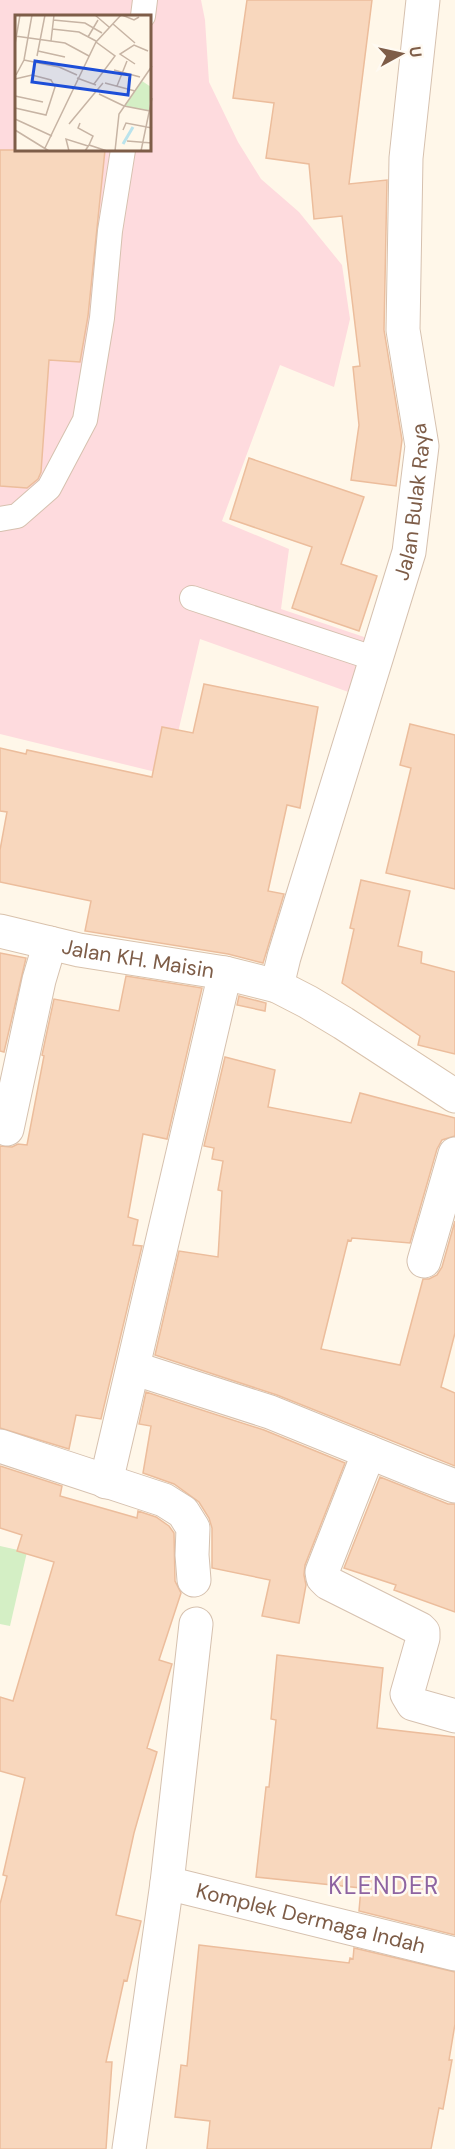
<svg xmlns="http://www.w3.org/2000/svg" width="455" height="2149" font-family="'DM Sans',sans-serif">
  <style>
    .medical { fill: #fedbde; fill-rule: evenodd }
    .grass { fill: #d4efc5 }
    .building { fill: #f8d7bd; stroke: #ecbd9c; stroke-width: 1.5 }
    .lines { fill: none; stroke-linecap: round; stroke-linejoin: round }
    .lane-casing { stroke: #d6c1af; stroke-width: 26 }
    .street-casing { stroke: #d6c1af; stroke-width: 35 }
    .secondary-casing { stroke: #d9c2ac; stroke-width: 35 }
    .lane { stroke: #fff; stroke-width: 24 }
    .street { stroke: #fff; stroke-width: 33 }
    .secondary { stroke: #fff; stroke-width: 33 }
    .labels { text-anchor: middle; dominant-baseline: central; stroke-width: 5; stroke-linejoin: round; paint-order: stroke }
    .street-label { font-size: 21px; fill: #7e5d48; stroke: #fffaf2 }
    .quarter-label { font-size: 24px; letter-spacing: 1.5px; fill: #8e64a1; stroke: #fffaf2 }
    .inset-river { fill: none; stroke: #bae3ec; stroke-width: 3 }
    .inset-road { fill: none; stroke: #c7b4a4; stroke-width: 1.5 }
    .view { fill: #1d4ed8; fill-opacity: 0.15; stroke: #1d4ed8; stroke-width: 3 }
    .inset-edge { fill: none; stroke: #7e5d48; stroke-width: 3 }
  </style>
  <rect width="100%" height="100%" fill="#fff7e9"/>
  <path class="medical" d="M 0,0 L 201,0 L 205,20 L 209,82 L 238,142 L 261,179 L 299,212 L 342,265 L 350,319 L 334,387 L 280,365 L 222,521 L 289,549 L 281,609 L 367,638 L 354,694 L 200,639 L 168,775 L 0,734 ZM 16,16 L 150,16 L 150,150 L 16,150 Z"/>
  <path class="grass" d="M 0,1546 L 27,1552 L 10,1626 L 0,1624 Z"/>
  <path class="building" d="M 247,0 L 372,0 L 349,184 L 387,180 L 384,330 L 402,440 L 396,486 L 351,480 L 359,425 L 353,367 L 360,366 L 342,216 L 314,219 L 309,164 L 266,158 L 274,103 L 233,98 Z
    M 0,150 L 105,150 L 88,316 L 80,362 L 49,360 L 41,472 L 38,479 L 27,488 L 0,486 Z
    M 249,458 L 364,497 L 341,564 L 377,576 L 359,631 L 292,608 L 312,547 L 230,519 Z
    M 204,684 L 318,707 L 300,808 L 287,805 L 268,891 L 284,894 L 263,963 L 228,954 L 85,931 L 91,901 L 0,882 L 0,850 L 7,812 L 0,811 L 0,748 L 26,754 L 27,750 L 152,777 L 162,727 L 193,733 Z
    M 410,724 L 455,735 L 455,889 L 386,873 L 411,768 L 400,765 Z
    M 361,880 L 410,891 L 398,946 L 422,952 L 421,963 L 455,972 L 455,1054 L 418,1045 L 420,1036 L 342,983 L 354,929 L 350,928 Z
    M 0,953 L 26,958 L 4,1052 L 0,1051 Z
    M 126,976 L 202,988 L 167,1139 L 143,1134 L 128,1217 L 138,1220 L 133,1245 L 142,1246 L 101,1419 L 76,1415 L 69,1449 L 0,1428 L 0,1146 L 12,1147 L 18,1144 L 27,1145 L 44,1056 L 42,1055 L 54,999 L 119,1011 Z
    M 239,996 L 266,1003 L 265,1011 L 237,1005 Z
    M 225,1057 L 275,1070 L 268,1107 L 351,1123 L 360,1093 L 455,1118 L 455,1136 L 442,1140 L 437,1149 L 410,1243 L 352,1238 L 351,1241 L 348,1240 L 321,1349 L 400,1365 L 423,1279 L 429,1279 L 437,1275 L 442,1267 L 455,1221 L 455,1333 L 441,1387 L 455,1393 L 455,1466 L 277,1395 L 155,1355 L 179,1251 L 218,1257 L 222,1191 L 218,1190 L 223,1161 L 212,1159 L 214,1148 L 204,1146 Z
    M 146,1392 L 264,1430 L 345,1463 L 305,1565 L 304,1575 L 306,1585 L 299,1623 L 262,1616 L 270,1580 L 212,1568 L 212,1528 L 209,1518 L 199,1502 L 174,1484 L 143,1473 L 151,1426 L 139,1424 Z
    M 0,1466 L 62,1486 L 60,1496 L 137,1518 L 138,1511 L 156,1517 L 169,1526 L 174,1533 L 175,1581 L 181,1593 L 159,1660 L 172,1664 L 147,1748 L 157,1752 L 134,1833 L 116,1915 L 141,1921 L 127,1981 L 124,1980 L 106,2062 L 112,2062 L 106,2149 L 0,2149 L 0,1904 L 7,1876 L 3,1875 L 25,1778 L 0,1771 L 0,1697 L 13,1701 L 54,1562 L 17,1551 L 22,1535 L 0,1528 Z
    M 380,1477 L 448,1504 L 455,1504 L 455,1612 L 394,1590 L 396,1585 L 344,1568 Z
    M 277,1655 L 383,1668 L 377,1728 L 455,1737 L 455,1935 L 359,1911 L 361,1888 L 256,1877 L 266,1787 L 269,1787 L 276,1720 L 271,1719 Z
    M 199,1945 L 349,1963 L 350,1958 L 353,1959 L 354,1948 L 455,1972 L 455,2024 L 449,2060 L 452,2060 L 443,2109 L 439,2108 L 431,2149 L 207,2149 L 210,2121 L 175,2117 L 181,2065 L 187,2066 Z"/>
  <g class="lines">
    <defs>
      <path id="lane" d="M 143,16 L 145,0
        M 0,519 L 17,516 L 49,488 L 85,420 L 102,318 L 110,231 L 123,150
        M 192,598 L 376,659"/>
      <g id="street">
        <path id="s1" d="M 277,986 L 284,957 L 409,552 L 422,446 L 403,330 L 406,158 L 423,0"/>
        <path d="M 7,1129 L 39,980 L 50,943"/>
        <path d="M 424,1261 L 455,1154"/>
        <path d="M 133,1368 L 270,1412 L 423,1474 L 455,1486"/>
        <path d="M 0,1446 L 164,1500 L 183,1512 L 193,1528 L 192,1555 L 194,1580"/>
        <path d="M 369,1452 L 322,1572 L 323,1578 L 328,1583 L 420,1629 L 423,1632 L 423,1638 L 407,1694 L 413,1704 L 455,1716"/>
        <path d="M 106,1482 L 225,973"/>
        <path id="s2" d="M 167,1883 L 455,1954"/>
        <path d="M 129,2149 L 167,1883 L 196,1624"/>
      </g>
      <g id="secondary">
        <path id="s3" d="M 0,931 L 79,950 L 225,973 L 277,986 L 308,1002 L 343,1023 L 455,1096"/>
      </g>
    </defs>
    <use href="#lane" class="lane-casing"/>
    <use href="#street" class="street-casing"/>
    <use href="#secondary" class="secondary-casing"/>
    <use href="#lane" class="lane"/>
    <use href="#street" class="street"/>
    <use href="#secondary" class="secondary"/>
  </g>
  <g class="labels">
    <g class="street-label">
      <text stroke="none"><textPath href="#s1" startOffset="504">Jalan Bulak Raya</textPath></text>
      <text stroke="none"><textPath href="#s3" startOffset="141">Jalan KH. Maisin</textPath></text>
      <text stroke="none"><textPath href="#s2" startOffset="148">Komplek Dermaga Indah</textPath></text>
    </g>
    <g class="quarter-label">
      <text x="384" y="1885">KLENDER</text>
    </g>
  </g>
  <g transform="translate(15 15)">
    <rect width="136" height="136" fill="#fff7e9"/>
    <path d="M 127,66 L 136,72 L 134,96 L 109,91 Z" fill="#d4efc5"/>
    <path class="inset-river" d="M 108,129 L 118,112"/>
    <path class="inset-road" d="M 80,0 L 94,12M 107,0 L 119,5 L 124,2M 38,5 L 70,8 L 87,18M 98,9 L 120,28M 37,14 L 64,17 L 81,26M 0,21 L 50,28 L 74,41M 73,22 L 83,5M 36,26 L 39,0M 0,29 L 5,0M 23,36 L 50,42M 22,41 L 30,0M 9,45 L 44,52 L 62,60M 120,49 L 105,39 L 119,30 L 133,36M 99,55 L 125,62M 1,60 L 9,45 L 17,0M 62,63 L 81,70M 0,64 L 17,60 L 36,65 L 40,72 L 31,100 L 0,93M 90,68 L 120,76M 79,69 L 100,41 L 81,27M 102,71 L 112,46M 84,79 L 109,91M 0,81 L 28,87M 109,91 L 135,96M 0,104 L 37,121M 65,108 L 63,113 L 78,121 L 74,130M 54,109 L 88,68M 0,115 L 34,136M 108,115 L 111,108 L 137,113M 112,126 L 137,128M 30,133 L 81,27 L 106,0M 54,136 L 51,124 L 73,131M 70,136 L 74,130 L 92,136M 100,136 L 104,99 L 137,51M 126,136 L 137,83"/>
    <path class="view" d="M 20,46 L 115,60 L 113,80 L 17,67 Z"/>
    <rect width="136" height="136" class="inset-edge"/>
  </g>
  <g transform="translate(401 54) rotate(82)" stroke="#fffaf2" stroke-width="4.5" paint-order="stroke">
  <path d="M0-4.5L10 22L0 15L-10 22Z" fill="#7e5d48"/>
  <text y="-9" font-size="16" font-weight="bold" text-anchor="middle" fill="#7e5d48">U</text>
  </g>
</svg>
